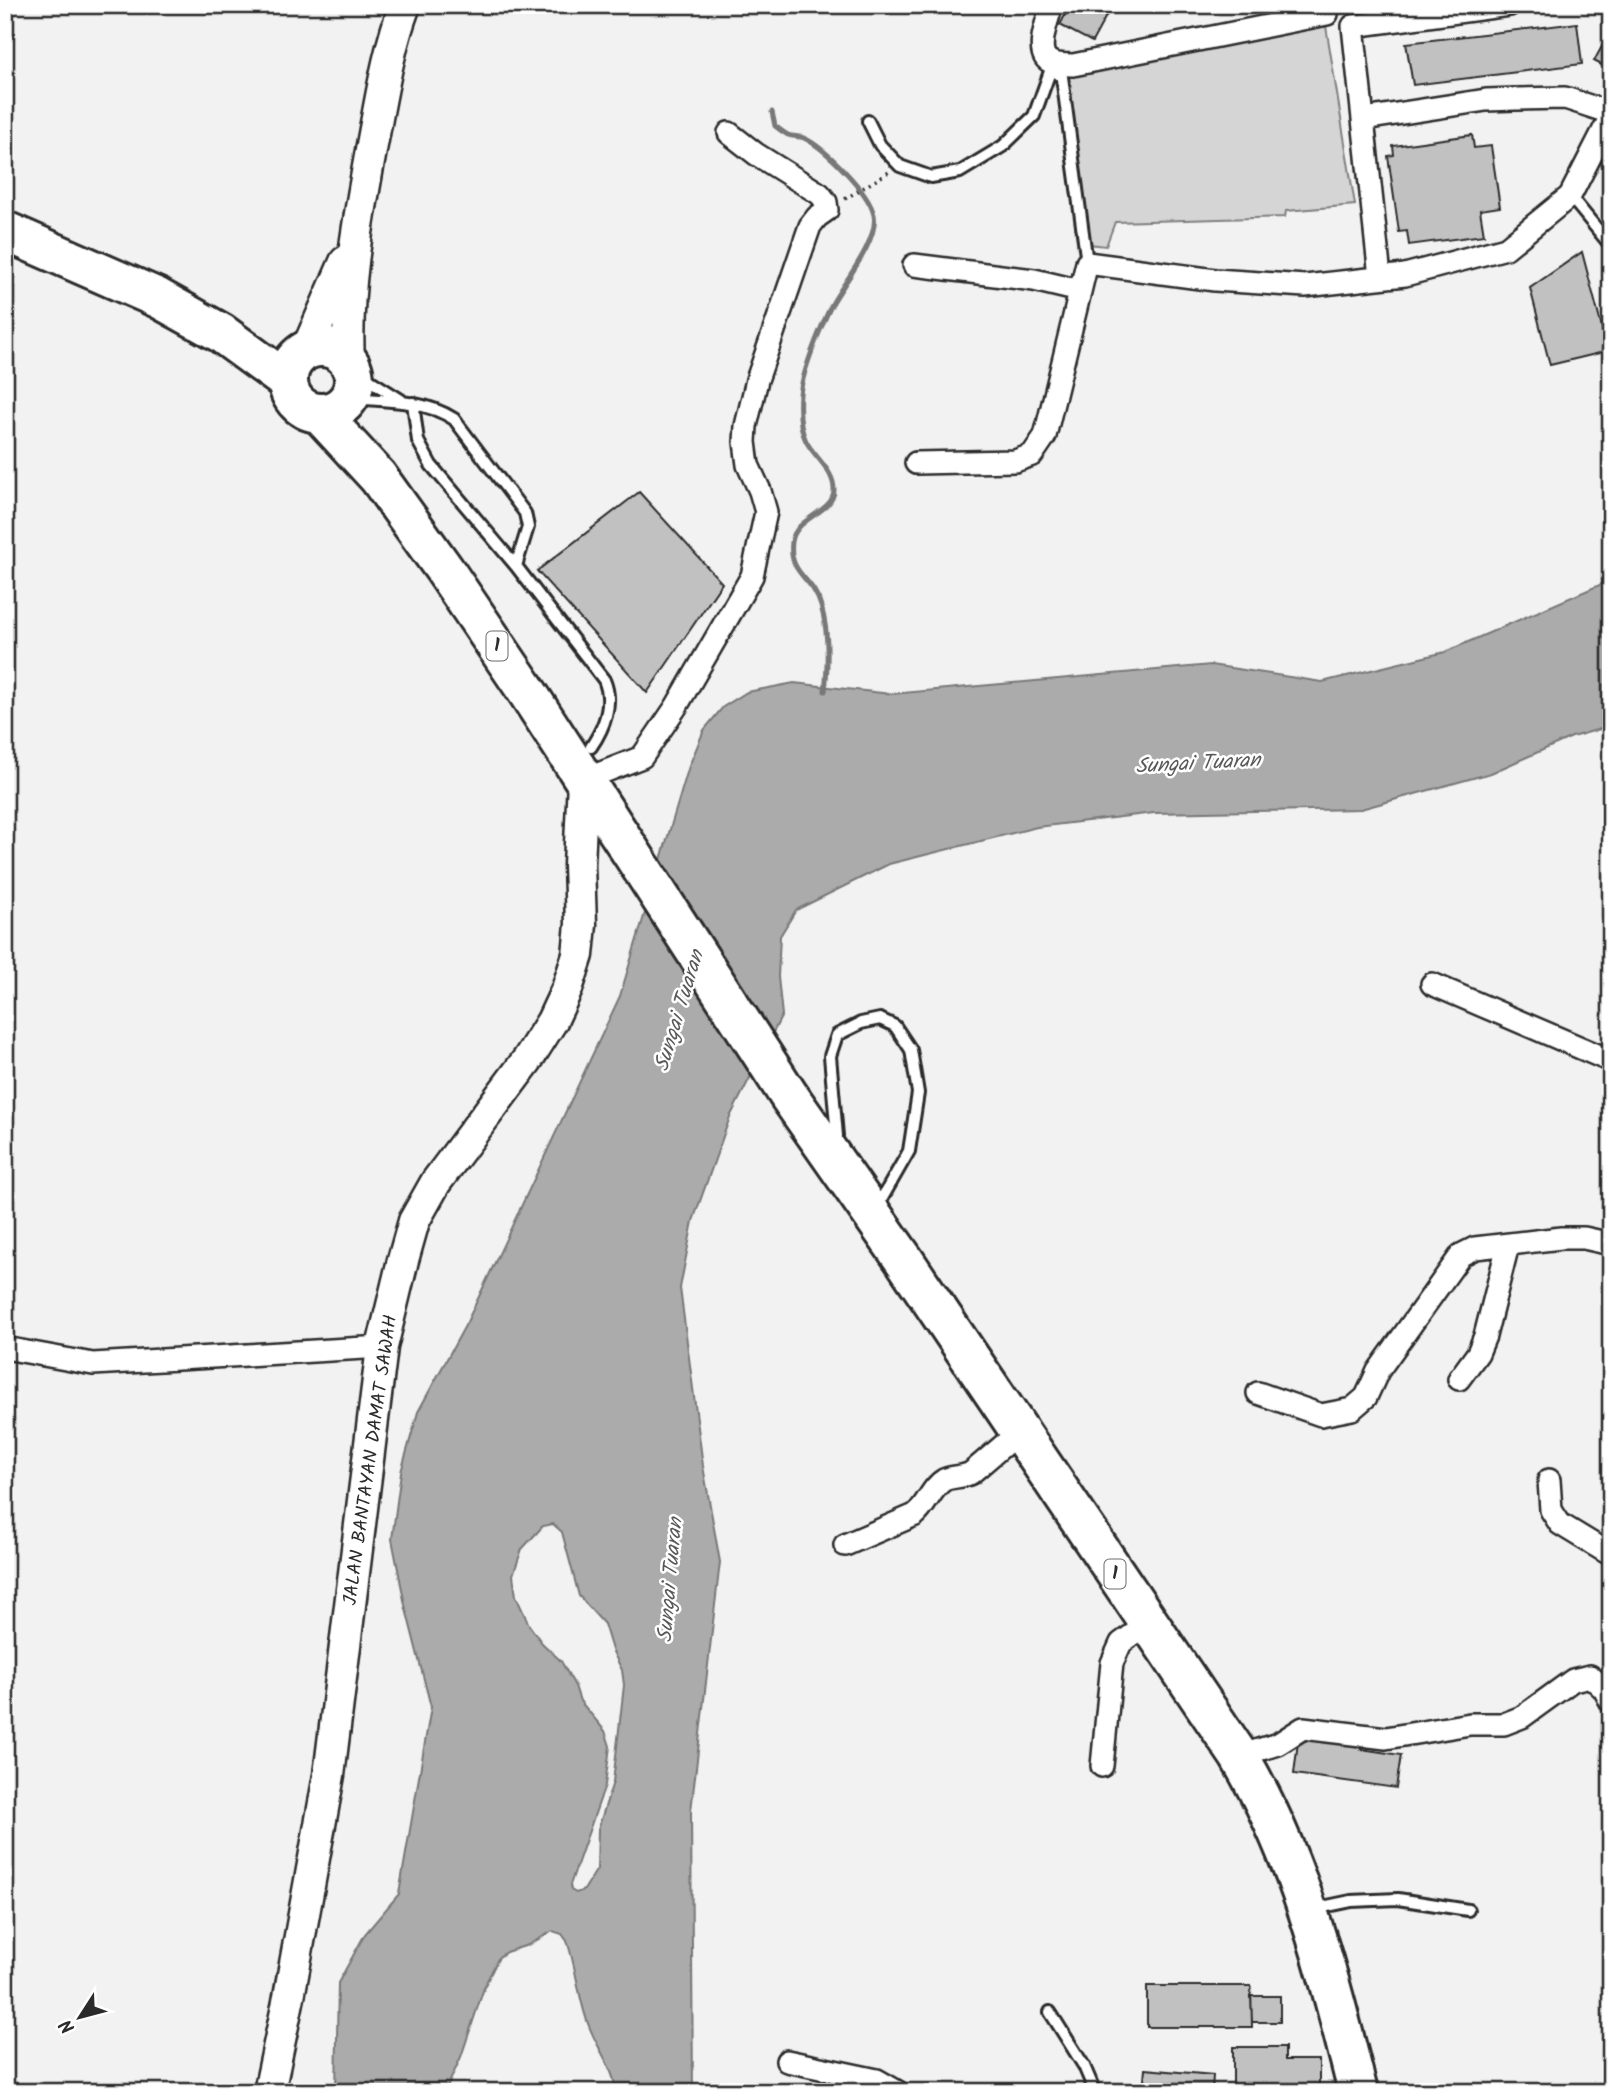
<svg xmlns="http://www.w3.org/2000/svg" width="1616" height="2097" font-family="Kalam,sans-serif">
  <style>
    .green { fill: #d5d5d5; stroke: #808080; stroke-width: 2 }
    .water { fill: #ababab; stroke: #787878; stroke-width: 2; fill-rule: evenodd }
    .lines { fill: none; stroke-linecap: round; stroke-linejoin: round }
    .stream { stroke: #787878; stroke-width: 5 }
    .building { fill: #c1c1c1; stroke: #2b2b2b; stroke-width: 2 }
    .lane-casing { stroke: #2b2b2b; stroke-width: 16 }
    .street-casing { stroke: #2b2b2b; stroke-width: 26 }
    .secondary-casing { stroke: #2b2b2b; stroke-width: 35 }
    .highway-casing { stroke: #2b2b2b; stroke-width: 44 }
    .path { stroke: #2b2b2b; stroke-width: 3.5; stroke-dasharray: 2 5; stroke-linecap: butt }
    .lane { stroke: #fff; stroke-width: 10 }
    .street { stroke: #fff; stroke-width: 21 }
    .secondary { stroke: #fff; stroke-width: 30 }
    .highway { stroke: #fff; stroke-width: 38 }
    .labels { text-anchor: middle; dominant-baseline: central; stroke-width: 5; stroke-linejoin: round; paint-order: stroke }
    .shield { fill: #fff; stroke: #6b6b6b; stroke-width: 2 }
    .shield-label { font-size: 18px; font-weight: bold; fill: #2b2b2b }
    .street-label { font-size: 19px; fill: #2b2b2b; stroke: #fff }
    .water-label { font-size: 21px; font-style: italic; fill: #585858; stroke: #fff }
  </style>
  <rect width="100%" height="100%" fill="#f2f2f2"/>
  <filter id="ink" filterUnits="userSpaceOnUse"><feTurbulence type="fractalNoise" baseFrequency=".0143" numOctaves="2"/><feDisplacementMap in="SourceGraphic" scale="14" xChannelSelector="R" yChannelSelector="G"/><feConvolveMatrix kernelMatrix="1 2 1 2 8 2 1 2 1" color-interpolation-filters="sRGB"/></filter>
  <g filter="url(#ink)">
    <path class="green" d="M 1326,26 L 1355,205 L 1286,211 L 1285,217 L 1115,222 L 1106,246 L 1089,244 L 1067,75 Z"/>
    <path class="water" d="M 1611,580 L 1611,726 L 1572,737 L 1491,773 L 1361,809 L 1154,813 L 1037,827 L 889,864 L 796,910 L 780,936 L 778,977 L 782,1015 L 730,1117 L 693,1221 L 680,1288 L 703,1466 L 720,1562 L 691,1811 L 693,2092 L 616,2092 C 614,2068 597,2048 589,2026 C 578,1999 577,1969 567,1941 L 562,1934 L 553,1931 L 528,1945 L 506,1952 L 499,1957 L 485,1985 L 461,2057 L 445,2092 L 336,2092 L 338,1983 L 365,1934 L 399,1894 L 431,1707 L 405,1605 L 392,1539 L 401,1472 L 418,1412 L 467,1322 L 620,996 L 689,766 L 704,730 L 723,707 L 747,692 L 794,683 L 891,694 L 1211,665 L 1322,682 L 1445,652 ZM 553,1524 L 562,1532 L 579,1596 L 604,1624 L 612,1650 L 622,1670 L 624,1685 L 613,1782 L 598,1829 L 597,1869 L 584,1890 L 576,1893 L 571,1890 L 570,1885 L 605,1785 L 610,1746 L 605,1731 L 580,1701 L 575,1686 L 561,1661 L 542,1643 L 529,1625 L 516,1596 L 513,1575 L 522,1549 L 543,1526 Z"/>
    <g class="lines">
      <path class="stream" d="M 772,112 L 775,126 C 779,129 784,133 788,135 C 793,137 799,136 804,138 C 825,148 869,192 874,215 C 879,240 844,282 832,304 C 821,326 803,370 800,394 C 799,409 799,427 806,441 C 814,457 835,471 834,491 C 833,513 795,517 792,542 C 788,575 813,577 821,606 C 829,632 828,664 825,691"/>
    </g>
    <path class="building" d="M 1070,5 L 1112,5 L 1092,42 L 1060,25 Z
      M 1577,23 L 1582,64 L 1413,85 L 1406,43 Z
      M 1611,30 L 1611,70 L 1594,61 Z
      M 1472,135 L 1474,148 L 1491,146 L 1500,207 L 1480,210 L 1484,235 L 1409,245 L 1407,231 L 1399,232 L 1388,156 L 1394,155 L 1393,146 Z
      M 1582,252 L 1608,351 L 1550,365 L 1530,288 Z
      M 639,492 L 722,583 L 647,693 L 537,571 Z
      M 1299,1734 L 1362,1744 L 1361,1749 L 1401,1755 L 1396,1788 L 1294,1774 Z
      M 1147,1986 L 1251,1986 L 1252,2027 L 1147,2027 Z
      M 1251,1996 L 1280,1996 L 1280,2022 L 1252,2022 Z
      M 1233,2047 L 1285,2047 L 1285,2060 L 1319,2060 L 1319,2092 L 1233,2092 Z
      M 1145,2069 L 1213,2075 L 1212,2092 L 1143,2092 Z"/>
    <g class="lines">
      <defs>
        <path id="lane" d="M 1052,69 L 1062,77 L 1087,263
          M 868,121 L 880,145 L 900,166 L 931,177 L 960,172 L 1003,146 L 1034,116 L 1053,63
          M 1570,196 L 1611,246
          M 352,369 L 401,400
          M 349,398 C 384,401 423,399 454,419 L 525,513 L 528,527 L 516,566
          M 413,403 L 418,441 L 431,465 L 516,566 L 604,680 C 614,703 604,728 591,747
          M 835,1141 L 837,1136 L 830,1056 L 837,1035 L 861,1023 L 880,1019 L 895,1026 L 911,1050 L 918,1093 L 909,1151 L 877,1207
          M 1313,1909 L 1351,1901 L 1398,1899 L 1468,1910
          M 1050,2012 L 1084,2066 L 1095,2092"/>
        <path id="street" d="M 1052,5 C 1048,19 1033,54 1051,62 C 1057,65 1066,65 1073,65 L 1327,14
          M 1364,119 L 1486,100 L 1516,99 L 1565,98 L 1611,113
          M 914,265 L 1034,280 L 1080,291
          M 1380,277 L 1353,26 L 1509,5
          M 916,463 L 1015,461 L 1032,455 L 1045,436 L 1087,263 L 1215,280 L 1305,286 L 1405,275 L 1506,248 L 1570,196 L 1611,116
          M 583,780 L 642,757 L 676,707 L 752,576 L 766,512 L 760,491 L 748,465 L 745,442 L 746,426 L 757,380 L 810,226 L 817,217 L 827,210 L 826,202 L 820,194 L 756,154 L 729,133
          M 1432,984 L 1611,1061
          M 5,1348 L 93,1364 L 382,1347
          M 1459,1379 L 1478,1353 L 1485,1336 L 1508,1245
          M 1258,1393 L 1321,1415 L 1352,1409 L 1366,1397 L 1378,1371 L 1461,1255 L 1475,1248 L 1561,1238 L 1584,1238 L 1611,1244
          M 1549,1480 L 1551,1510 L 1560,1524 L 1611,1555
          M 845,1545 L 915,1515 C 926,1506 932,1487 944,1480 C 952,1476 961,1478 971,1473 L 1019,1432
          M 1239,1756 L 1278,1744 L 1303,1728 L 1386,1738 L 1470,1724 L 1504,1724 L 1522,1717 L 1573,1680 L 1590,1676 L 1604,1689 L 1611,1702
          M 1102,1766 L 1112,1663 L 1121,1643 L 1149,1623
          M 787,2061 L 877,2080 L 898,2092"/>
        <path id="secondary" d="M 307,349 L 345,262
          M 349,362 C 345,289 359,217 372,145 C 381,98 388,50 405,5
          M 269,2092 L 289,1997 L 329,1775 L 382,1347 L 403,1260 L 414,1221 L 436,1182 L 528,1059 L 552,1021 L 567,989 L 578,955 L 581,924 L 579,865 L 583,780"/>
        <path id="highway" d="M 5,231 L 158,298 L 221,333 L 288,382
          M288 380a33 33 0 1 1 66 0a33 33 0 1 1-66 0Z
          M 319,413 L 378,477 L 444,569 L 528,693 L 789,1096 L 904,1260 L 1239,1756 C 1300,1859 1329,1976 1358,2092"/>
      </defs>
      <use href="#lane" class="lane-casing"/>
      <use href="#street" class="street-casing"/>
      <use href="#secondary" class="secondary-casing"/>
      <use href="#highway" class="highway-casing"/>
      <path class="path" d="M 845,199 L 889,172"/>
      <use href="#lane" class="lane"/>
      <use href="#street" class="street"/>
      <use href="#secondary" class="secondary"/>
      <use href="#highway" class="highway"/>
    </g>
  </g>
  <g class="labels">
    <g class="shield">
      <rect x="486.5" y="631.5" width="21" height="29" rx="5"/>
      <rect x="1104.5" y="1559.5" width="21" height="29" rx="5"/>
    </g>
    <g class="shield-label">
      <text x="497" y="646">1</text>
      <text x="1115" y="1574">1</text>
    </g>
    <g class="street-label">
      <text transform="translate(371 1460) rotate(-82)">JALAN BANTAYAN DAMAT SAWAH</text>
    </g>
    <g class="water-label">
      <text transform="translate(1198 764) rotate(-3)">Sungai Tuaran</text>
      <text transform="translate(680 1011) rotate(-73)">Sungai Tuaran</text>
      <text transform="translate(671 1580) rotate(-85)">Sungai Tuaran</text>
    </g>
  </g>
  <rect width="1616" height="2097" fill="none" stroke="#fff" stroke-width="28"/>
  <rect x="14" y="14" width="1588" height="2069" fill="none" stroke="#2b2b2b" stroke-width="2.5" filter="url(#ink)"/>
  <g transform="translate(80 2017) rotate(234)" stroke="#ffffff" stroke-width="5" paint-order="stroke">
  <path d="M0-5L12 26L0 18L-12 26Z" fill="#2b2b2b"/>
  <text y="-10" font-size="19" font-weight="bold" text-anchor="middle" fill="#2b2b2b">N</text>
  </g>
</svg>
